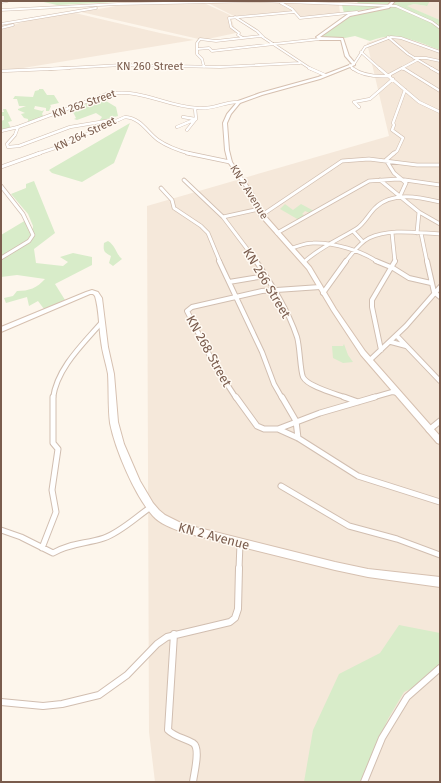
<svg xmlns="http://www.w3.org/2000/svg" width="441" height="783" font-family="'Fira Sans',sans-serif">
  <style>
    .residential { fill: #f5e8da }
    .green { fill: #d8ecc9 }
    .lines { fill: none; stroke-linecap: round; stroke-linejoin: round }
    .minor-far5-casing { stroke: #d1beb0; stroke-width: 3 }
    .minor-far4-casing { stroke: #d1beb0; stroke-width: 3.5 }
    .minor-far3-casing { stroke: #d1beb0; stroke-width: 4.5 }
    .minor-far2-casing { stroke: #d1beb0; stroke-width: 6 }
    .minor-far1-casing { stroke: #d1beb0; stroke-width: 7 }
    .minor-casing { stroke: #d1beb0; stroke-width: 8 }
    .secondary-casing { stroke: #d6c0b0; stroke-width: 2 }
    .minor-far5 { stroke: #fff; stroke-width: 2 }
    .minor-far4 { stroke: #fff; stroke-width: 2.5 }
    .minor-far3 { stroke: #fff; stroke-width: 3 }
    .minor-far2 { stroke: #fff; stroke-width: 4 }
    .minor-far1 { stroke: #fff; stroke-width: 5 }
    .minor { stroke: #fff; stroke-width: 6 }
    .secondary { fill: #fff; fill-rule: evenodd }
    .labels { text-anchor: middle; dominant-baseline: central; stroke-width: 3; stroke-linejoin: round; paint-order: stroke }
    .far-street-label { font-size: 11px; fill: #7a5c4d; stroke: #fffaf3 }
    .street-label { font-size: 13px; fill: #7a5c4d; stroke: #fffaf3 }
  </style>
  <rect width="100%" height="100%" fill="#fdf6ec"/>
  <path class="residential" d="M 254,1 L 339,5 L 340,13 L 301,17 L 294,12 L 234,16 L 206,2 Z
    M 430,1 L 440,1 L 440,20 L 406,6 L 414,4 L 426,6 Z
    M 190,2 L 204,3 L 230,15 L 236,33 L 203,40 L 81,12 L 116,6 Z
    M 75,13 L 160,33 L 194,40 L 17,69 L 1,69 L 1,29 L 29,20 Z
    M 391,35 L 401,36 L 440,50 L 440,782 L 155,782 L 149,732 L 147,206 L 389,136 L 367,43 Z"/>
  <path class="green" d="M 39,1 L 137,1 L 57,5 Z
    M 355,1 L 367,2 L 430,1 L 427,6 L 414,4 L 407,6 L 440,20 L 440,50 C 415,41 397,30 370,41 L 355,36 L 345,38 L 320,37 L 353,14 L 385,9 L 392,6 L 360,4 Z
    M 342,5 L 385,6 L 344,13 Z
    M 39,89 L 43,89 L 47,95 L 54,95 L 59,103 L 50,105 L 51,106 L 49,111 L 46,111 L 46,108 L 35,106 L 34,109 L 42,111 L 44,110 L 42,114 L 44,117 L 28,122 L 28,119 L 24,118 L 21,114 L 25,113 L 18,110 L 18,109 L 26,106 L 19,106 L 17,99 L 13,99 L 15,96 L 33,97 L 35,91 L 39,90 Z
    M 108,95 L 112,99 L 106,101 L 116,107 L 118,116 L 99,121 L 102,117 L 96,113 L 77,120 L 74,119 L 76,118 L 72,110 Z
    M 3,109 L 6,109 L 12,121 L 8,122 L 11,128 L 1,130 L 1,121 L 4,120 L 4,116 L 1,116 L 1,112 L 4,112 Z
    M 130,123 L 114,163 L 82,182 L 52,173 L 49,170 Z
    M 34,181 L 55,233 L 34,249 L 36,263 L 63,266 L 68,262 L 60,257 L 73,253 L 92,257 L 92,265 L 55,284 L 65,300 L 44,309 L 38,301 L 29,306 L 27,297 L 6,303 L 4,298 L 13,296 L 17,291 C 29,291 37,288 45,279 L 17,275 L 1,277 L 1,235 L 26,220 L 30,228 L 31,237 L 33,226 L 28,214 L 11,194 L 26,188 L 26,184 Z
    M 285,204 L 293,210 L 301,204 L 314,211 L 310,213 L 305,211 L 302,214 L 306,216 L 299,220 L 280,209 Z
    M 108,241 C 116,246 116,254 122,259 L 113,266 L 109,263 L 111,256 C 104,252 103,251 104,243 Z
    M 344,344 L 348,355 L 353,362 L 343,363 L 333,358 L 332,346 L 343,346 Z
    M 399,625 L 440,633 L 440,666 L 423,683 L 404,692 L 388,719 L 360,782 L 304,782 L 313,730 L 339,674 L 380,653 Z"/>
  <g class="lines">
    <defs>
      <path id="minor-far5" d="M 1,2 L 7,1
        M 281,3 L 292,9 L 300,18 L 357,12
        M 1,10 L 118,4 L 259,1 L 396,6 L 432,22 L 440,28
        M 235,17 L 257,31 L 263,37
        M 1,24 L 96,8
        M 1,28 L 13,25
        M 388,37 L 408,54 L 433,69
        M 243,38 L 238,35 L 239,33 L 231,27 L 229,18 L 294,12
        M 197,49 L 209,48 L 212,51 L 320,39
        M 361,52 L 380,69
        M 414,58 L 426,58 L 440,61
        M 354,64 L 365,47 L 391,37 L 401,38 L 440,52
        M 350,65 L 353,69
        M 204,67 L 202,59 L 197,54 L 197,43 L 200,39 L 216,41 L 261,36 L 311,69
        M 49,69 L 122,65 L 220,67 L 300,63
        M 403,69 L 402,68 L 417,60"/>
      <path id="minor-far4" d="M 309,68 L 325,75
        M 352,68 C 363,76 377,77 390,76
        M 379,68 L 419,102 L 440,112
        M 403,68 L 440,91
        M 431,68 L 440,73
        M 1,71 L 69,68
        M 389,75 L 402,68
        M 359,107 L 354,102 L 370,99 L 393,79
        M 183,117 L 195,119
        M 18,127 L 15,135 L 7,144 L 8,147 L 19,146 L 70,127 L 112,120
        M 177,127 L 196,119 L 195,108
        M 187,130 L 195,120
        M 1,131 L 18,127 L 107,94 C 143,88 163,106 197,108 C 214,110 225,101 239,102
        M 37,154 L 58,147 L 125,117 C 141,118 147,132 158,140 C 168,147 180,151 191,154
        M 393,154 L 397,151 L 403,138 L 392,130 L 394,125 L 393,123 L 405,90"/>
      <path id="minor-far3" d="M 187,153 L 230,162
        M 394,153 L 386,160 L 394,173 L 406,183 L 400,196
        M 1,167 L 40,153
        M 184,180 L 223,217
        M 380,180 L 419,212 L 440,224
        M 1,186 L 23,214 L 33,235 L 29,241 L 1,258
        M 161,188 L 172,200 L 174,208 L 201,226 L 208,233 L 220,262
        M 262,215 L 342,161 L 369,159 L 417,165 L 440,165
        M 353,231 L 363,242
        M 277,233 L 369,181 L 398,179 L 440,185
        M 392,233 L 395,262
        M 417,233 L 419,212
        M 421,233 L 427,262
        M 292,248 C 299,246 306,243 313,243 C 333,242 362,251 378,262
        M 257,262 L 223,217 L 259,209
        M 304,262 C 320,247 338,240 356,229 C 364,224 368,215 375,208 C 392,191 419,197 440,202
        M 345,262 C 352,254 359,243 369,238 C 390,228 418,233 440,234"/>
      <path id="minor-far2" d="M 219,261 L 262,352 L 274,384 L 282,398
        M 256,261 C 272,285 288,310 297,337 C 300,347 300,370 303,377 C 308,387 337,394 347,398
        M 376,261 L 393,268 L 409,278 L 431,283
        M 427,261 L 434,292 L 440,297
        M 229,282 L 265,276
        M 323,293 L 346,261
        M 397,336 L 440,381
        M 391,342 L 406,346
        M 381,350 L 372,307 L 372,300 L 395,261
        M 370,360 L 406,326 L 440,287
        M 53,398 C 57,368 83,344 102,322
        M 236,398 L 214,364 L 187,311 L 192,307 L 262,291 L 320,287
        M 371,398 L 392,392 L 398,393"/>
      <path id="minor-far1" d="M 236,397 L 257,426 L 264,429 L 278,429 L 298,438 L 358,476 L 440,502
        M 282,397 L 296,421 L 298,438
        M 344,397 L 358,402
        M 278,429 L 320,413 L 375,397
        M 429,430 L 440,421
        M 281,486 L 349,526 L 397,539 L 440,555
        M 1,530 L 21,537 L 53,553 C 70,543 86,544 104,538 C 121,532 136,517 151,507
        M 42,548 L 56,512 L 52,490 L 58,449 L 53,443 L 53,397
        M 239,569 L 240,543"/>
      <path id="minor" d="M 174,634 L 168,730 C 175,737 184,738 193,743 C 201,748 194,773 193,782
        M 1,702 L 43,706 L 62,704 L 99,695 L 127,675 L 157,644 L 167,637 L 230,622 L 235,618 L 238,609 L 239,568
        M 364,782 L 382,738 L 407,697 L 440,668"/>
      <path id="secondary" d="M 392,1 L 395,1 L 389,8 L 350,16 L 320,37 L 343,38 L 349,56 L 355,63 L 355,65 L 320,79 L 262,95 L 240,103 L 231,114 L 227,123 L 229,150 L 232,162 L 253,193 L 264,214 L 311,267 L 336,309 L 365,351 L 440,436 L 440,444 L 437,443 L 361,355 L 332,311 L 307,269 L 259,215 L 249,193 L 228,162 L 225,150 L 223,123 L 227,114 L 238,101 L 260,93 L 318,77 L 352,64 L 345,56 L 341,40 L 320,40 L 316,37 L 348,14 L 387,6 Z
        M 92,290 L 98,292 L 102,298 L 108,347 L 114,374 L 118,422 L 124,444 L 140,481 L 153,503 L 159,510 L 165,515 L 183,524 L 335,562 L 368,569 L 440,577 L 440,587 L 368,577 L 335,570 L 182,532 C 172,528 160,524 153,516 C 135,496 115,449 110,423 C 108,407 109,390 108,374 C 106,363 102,352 101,341 C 99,328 99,309 95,296 L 93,294 L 90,294 L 1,332 L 1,327 L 86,292 Z"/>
    </defs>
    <use href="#minor-far5" class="minor-far5-casing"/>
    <use href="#minor-far4" class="minor-far4-casing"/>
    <use href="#minor-far3" class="minor-far3-casing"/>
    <use href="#minor-far2" class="minor-far2-casing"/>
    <use href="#minor-far1" class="minor-far1-casing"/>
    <use href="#minor" class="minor-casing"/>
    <use href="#secondary" class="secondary-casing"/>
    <use href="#minor-far5" class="minor-far5"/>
    <use href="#minor-far4" class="minor-far4"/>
    <use href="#minor-far3" class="minor-far3"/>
    <use href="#minor-far2" class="minor-far2"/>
    <use href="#minor-far1" class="minor-far1"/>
    <use href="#minor" class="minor"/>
    <use href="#secondary" class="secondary"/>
  </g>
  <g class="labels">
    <g class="far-street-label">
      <text x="150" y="66">KN 260 Street</text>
      <text transform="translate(84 104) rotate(-19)">KN 262 Street</text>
      <text transform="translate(85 134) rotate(-25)">KN 264 Street</text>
      <text transform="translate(249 192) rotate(58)">KN 2 Avenue</text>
    </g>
    <g class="street-label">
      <text transform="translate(267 283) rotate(59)">KN 266 Street</text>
      <text transform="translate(209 351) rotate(61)">KN 268 Street</text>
      <text transform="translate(214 536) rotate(15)">KN 2 Avenue</text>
    </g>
  </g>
  <rect width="441" height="783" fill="none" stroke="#7a5c4d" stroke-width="4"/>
</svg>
